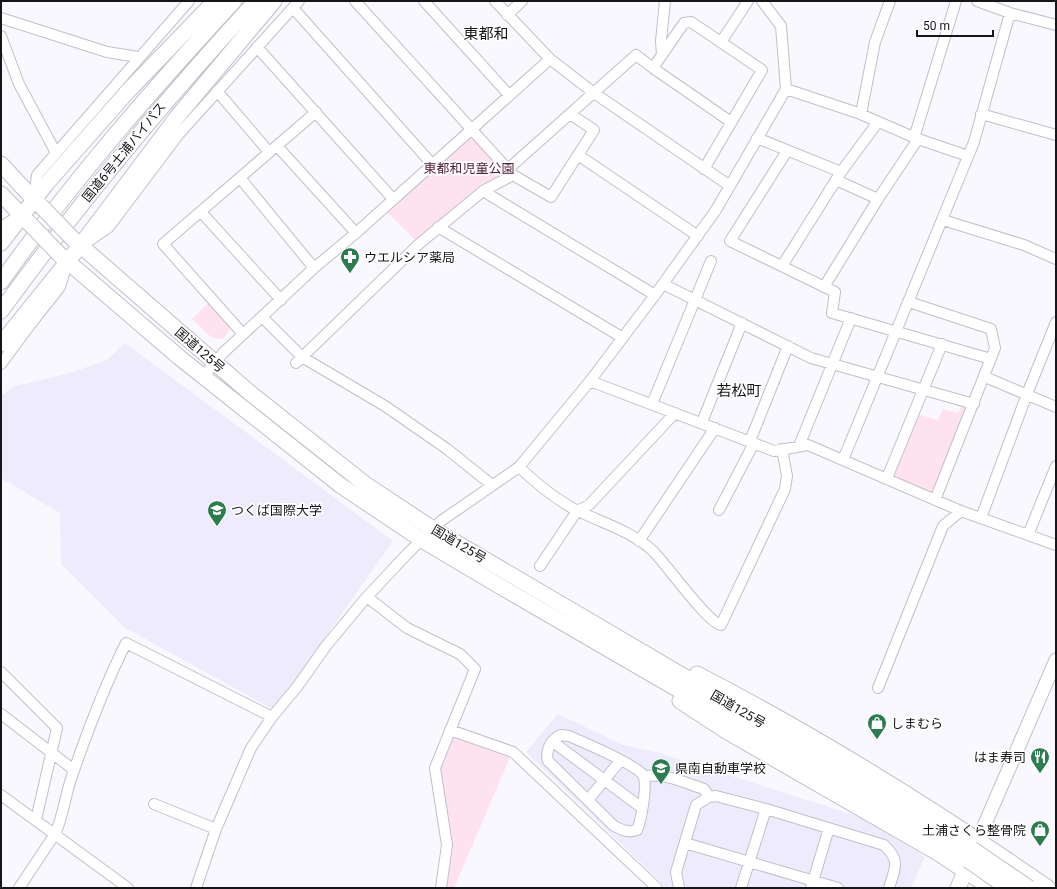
<svg xmlns="http://www.w3.org/2000/svg" width="1057" height="889" font-family="Roboto,'Noto Sans JP',sans-serif">
  <style>
    .built { fill: #eeebfd }
    .green { fill: #ffe2ef }
    .lines { fill: none; stroke-linecap: round; stroke-linejoin: round }
    .minor-casing { stroke: #c1bfca; stroke-width: 12 }
    .major-casing { stroke: #c1bfca; stroke-width: 15 }
    .highway-casing { stroke: #c1bfca; stroke-width: 17 }
    .minor { stroke: #fff; stroke-width: 10 }
    .major { stroke: #fff; stroke-width: 13 }
    .highway { stroke: #fff; stroke-width: 15 }
    .highway-bridge-casing { stroke: #c1bfca; stroke-width: 17; stroke-linecap: butt }
    .highway-bridge { stroke: #fff; stroke-width: 15 }
    .labels { text-anchor: middle; dominant-baseline: central; stroke-width: 3.5; stroke-linejoin: round; paint-order: stroke }
    .street-label { font-size: 13px; fill: #161619; stroke: #fff }
    .park-label { font-size: 13px; fill: #52203b; stroke: #fff }
    .poi-label { font-size: 13px; fill: #161619; stroke: #fff; text-anchor: start }
    .quarter-label { font-size: 15px; fill: #161619; stroke: #fff }
  </style>
  <rect width="100%" height="100%" fill="#f9f8ff"/>
  <path class="built" d="M 125,343 L 393,541 L 274,710 L 124,627 L 61,564 L 60,513 L 1,478 L 1,396 L 15,386 L 67,374 L 107,360 Z
    M 558,714 L 623,745 L 660,753 L 863,818 L 925,857 L 911,888 L 667,888 L 526,752 Z"/>
  <path class="green" d="M 471,130 L 513,175 L 419,244 L 383,208 Z
    M 209,302 L 232,327 L 223,339 L 212,338 L 192,319 Z
    M 971,405 L 935,497 L 890,477 L 916,414 L 938,420 L 943,409 L 958,413 L 961,407 Z
    M 452,733 L 511,755 L 454,888 L 443,888 L 451,846 L 439,765 Z"/>
  <g class="lines">
    <defs>
      <path id="minor" d="M 424,1 L 509,95
        M 495,1 L 550,59 L 594,93 L 730,186
        M 977,1 L 1010,13 L 1056,25
        M 293,8 L 432,164
        M 507,15 L 522,1
        M 1,18 L 107,52 L 138,57
        M 1,36 L 19,84 L 56,153
        M 721,42 L 748,1
        M 257,47 L 393,199
        M 662,55 L 661,41 L 665,1
        M 653,68 L 731,122
        M 786,89 L 858,113 L 918,139 L 968,156
        M 217,91 L 269,152
        M 861,114 L 875,42 L 890,1
        M 981,114 L 1056,135
        M 757,138 L 841,172
        M 914,138 L 956,1
        M 277,146 L 356,233
        M 787,151 L 730,241 L 835,292 L 832,313 L 991,359
        M 578,155 L 698,236
        M 507,170 L 636,55 L 653,68 L 684,23 L 691,22 L 762,70 L 704,169
        M 513,175 L 551,197 L 594,130 L 570,114
        M 240,178 L 314,268
        M 836,180 L 878,199
        M 483,191 L 655,295
        M 34,199 L 37,175 L 189,1
        M 201,212 L 281,300
        M 943,220 L 1024,245 L 1056,259
        M 1,227 L 17,217
        M 438,227 L 623,338
        M 87,242 L 109,227 L 179,134 L 299,1
        M 782,266 L 841,172 L 878,122
        M 663,284 L 811,358 L 974,404
        M 824,287 L 878,199 L 918,139
        M 909,302 L 991,329 L 995,348 L 935,500
        M 262,317 L 302,357 L 385,406 L 447,449 L 492,485
        M 243,334 L 163,244 L 316,112
        M 296,363 L 419,244 L 483,191 L 513,175 L 355,1
        M 1,364 L 30,325 L 60,287 L 66,267
        M 203,377 L 223,353 L 314,268 L 356,233 L 550,59
        M 985,377 L 1056,407
        M 590,381 L 774,451 L 808,445 L 961,511 L 1056,545
        M 652,404 L 711,261
        M 702,422 L 742,323
        M 750,441 L 788,346
        M 799,446 L 851,318
        M 843,460 L 974,142 L 1010,13
        M 519,467 C 537,484 556,500 578,511 C 603,523 633,532 653,551 C 666,564 708,623 721,625 L 785,489 L 787,476 L 782,449
        M 887,478 L 942,344
        M 719,510 L 754,443
        M 981,518 L 1027,394 L 1056,322
        M 1028,535 L 1056,466
        M 639,541 L 715,428
        M 540,566 L 577,511 L 589,505 L 675,413
        M 367,597 L 407,628 L 460,654 L 475,669 L 435,768 L 447,845 L 441,888
        M 1,672 L 57,728 L 36,820
        M 878,688 L 943,526 L 961,511
        M 1,714 L 74,770
        M 450,730 L 513,752 L 657,888
        M 561,735 L 569,736 C 583,742 636,765 643,775 C 648,784 641,821 637,830 C 628,833 622,830 614,826 L 548,761 C 545,750 551,739 561,735 Z
        M 553,742 L 642,808
        M 644,776 C 665,773 685,783 704,789 L 709,797
        M 1,795 L 128,888
        M 588,800 L 620,761
        M 154,804 L 216,829
        M 685,843 L 838,888
        M 19,888 L 55,834 C 63,817 65,797 71,779 C 87,732 104,687 126,643 L 272,717 L 297,687 L 326,646 L 365,599 L 408,553 L 441,521 L 519,467 L 590,381 L 655,295 L 716,210 L 786,89 L 781,26 L 762,1
        M 196,888 L 216,829 L 251,748 L 272,717
        M 679,888 L 676,872 L 696,805 L 709,797 L 716,796 L 766,809 L 884,845 C 901,861 895,868 889,888
        M 741,888 L 766,809
        M 811,888 L 829,828"/>
      <path id="major" d="M 978,840 L 1056,660"/>
      <path id="highway" d="M 1,164 L 40,206
        M 1,194 L 27,221
        M 73,239 L 250,393 L 365,484 L 433,529 L 891,798 L 972,849
        M 1,243 L 47,183 L 129,90 L 215,1
        M 60,255 L 180,358 L 340,485 L 422,540 L 503,588 L 884,809 L 968,860
        M 1,282 C 71,182 152,90 234,1
        M 1,311 C 80,202 165,100 256,1
        M 1,344 L 80,246 L 177,117 L 274,1
        M 697,674 C 819,737 936,810 1048,888
        M 680,701 L 726,731 L 938,853 L 991,888
        M 958,888 L 969,862"/>
    </defs>
    <use href="#minor" class="minor-casing"/>
    <use href="#major" class="major-casing"/>
    <use href="#highway" class="highway-casing"/>
    <use href="#minor" class="minor"/>
    <use href="#major" class="major"/>
    <use href="#highway" class="highway"/>
    <defs>
      <path id="highway-bridge" d="M 41,206 L 73,239
        M 29,223 L 60,255
        M 972,849 L 1029,888
        M 968,860 L 1008,888"/>
    </defs>
    <use href="#highway-bridge" class="highway-bridge-casing"/>
    <use href="#highway-bridge" class="highway-bridge"/>
  </g>
  <defs>
    <symbol id="pharmacy-pin" viewBox="-11 -11 22 30"><path d="M0 17L-7.5 6A9.5 9.5 0 1 1 7.5 6Z" fill="#2b7d4f" stroke="#fff"/><path d="M-2-6h4v4h4v4h-4v4h-4v-4h-4v-4h4Z" fill="#fff"/></symbol>
    <symbol id="university-pin" viewBox="-11 -11 22 30"><path d="M0 17L-7.5 6A9.5 9.5 0 1 1 7.5 6Z" fill="#2b7d4f" stroke="#fff"/><path d="M0-5L7-2L0 1L-7-2ZM-4 1L0 2.5L4 1V4Q0 6-4 4Z" fill="#fff"/></symbol>
    <symbol id="shop-pin" viewBox="-11 -11 22 30"><path d="M0 17L-7.5 6A9.5 9.5 0 1 1 7.5 6Z" fill="#2b7d4f" stroke="#fff"/><path d="M-5-2.5h2.3a2.7 3.5 0 0 1 5.4 0H5L5.5 6h-11ZM-1.5-2.5h3a1.5 2.3 0 0 0-3 0Z" fill="#fff"/></symbol>
    <symbol id="restaurant-pin" viewBox="-11 -11 22 30"><path d="M0 17L-7.5 6A9.5 9.5 0 1 1 7.5 6Z" fill="#2b7d4f" stroke="#fff"/><path d="M-5-6h1v4h1v-4h1v4h1v-4h1v5L-1.5 .5V6h-2V.5L-5-1ZM5-6V6H3V1.5H1.5Q1.5-4 5-6Z" fill="#fff"/></symbol>
    <symbol id="school-pin" viewBox="-11 -11 22 30"><path d="M0 17L-7.5 6A9.5 9.5 0 1 1 7.5 6Z" fill="#2b7d4f" stroke="#fff"/><path d="M0-5L7-2L0 1L-7-2ZM-4 1L0 2.5L4 1V4Q0 6-4 4Z" fill="#fff"/></symbol>
  </defs>
  <g fill-rule="evenodd">
    <use href="#pharmacy-pin" x="339" y="246" width="22" height="30"/>
    <use href="#university-pin" x="206" y="499" width="22" height="30"/>
    <use href="#shop-pin" x="866" y="712" width="22" height="30"/>
    <use href="#restaurant-pin" x="1029" y="746" width="22" height="30"/>
    <use href="#school-pin" x="650" y="757" width="22" height="30"/>
    <use href="#shop-pin" x="1029" y="819" width="22" height="30"/>
  </g>
  <g class="labels">
    <g class="street-label">
      <text transform="translate(124 152) rotate(-51)">国道6号土浦バイパス</text>
      <text transform="translate(200 350) rotate(41)">国道125号</text>
      <text transform="translate(459 544) rotate(31)">国道125号</text>
      <text transform="translate(738 709) rotate(30)">国道125号</text>
    </g>
    <g class="park-label">
      <text x="469" y="168">東都和児童公園</text>
    </g>
    <g class="poi-label">
      <text x="364" y="257">ウエルシア薬局</text>
      <text x="231" y="510">つくば国際大学</text>
      <text x="891" y="723">しまむら</text>
      <text x="1026" y="757" text-anchor="end">はま寿司</text>
      <text x="675" y="768">県南自動車学校</text>
      <text x="1026" y="830" text-anchor="end">土浦さくら整骨院</text>
    </g>
    <g class="quarter-label">
      <text x="486" y="34">東都和</text>
      <text x="739" y="391">若松町</text>
    </g>
  </g>
  <rect width="1057" height="889" fill="none" stroke="#161619" stroke-width="4"/>
  <path d="M917 30v6h76v-6" fill="none" stroke="#161619" stroke-width="2"/>
  <text x="923" y="30" font-size="12" fill="#161619" stroke="#ffffff" stroke-width="3" paint-order="stroke">50 m</text>
</svg>
